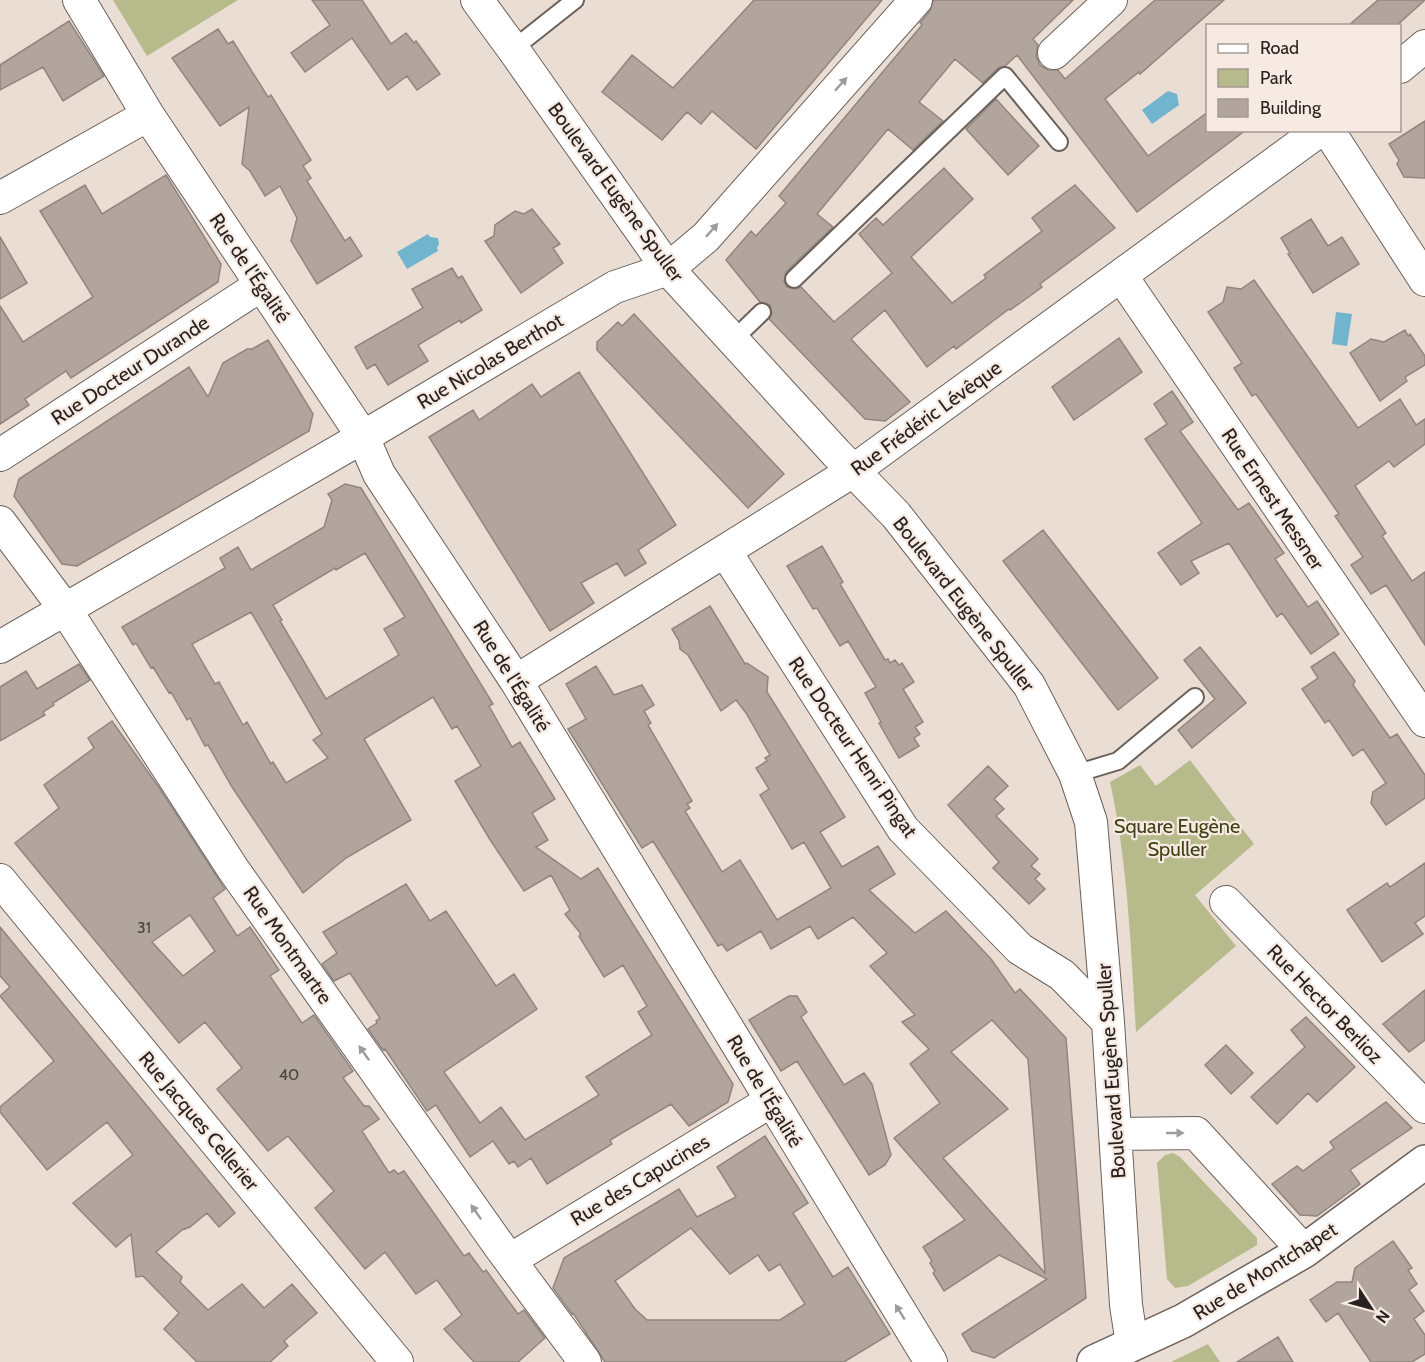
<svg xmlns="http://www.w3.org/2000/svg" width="1425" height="1362" font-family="Cabin,sans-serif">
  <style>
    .green { fill: #b7ba8b }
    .water { fill: #71b4cd }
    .building { fill: #b1a59d; stroke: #91867e; stroke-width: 1.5; fill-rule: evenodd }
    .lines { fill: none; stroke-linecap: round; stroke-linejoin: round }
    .service-casing { stroke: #6c615a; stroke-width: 20 }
    .minor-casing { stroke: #6c615a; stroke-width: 34 }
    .tertiary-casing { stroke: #6c615a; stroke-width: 36 }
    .service { stroke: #fff; stroke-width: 16 }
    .minor { stroke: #fff; stroke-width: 32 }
    .tertiary { stroke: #fff; stroke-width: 33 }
    .oneway { fill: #9e9c9b }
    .labels { text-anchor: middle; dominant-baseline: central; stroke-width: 4.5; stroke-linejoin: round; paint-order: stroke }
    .number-label { font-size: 16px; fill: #4a443f }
    .street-label { font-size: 20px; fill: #282320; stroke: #f7eae2 }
    .park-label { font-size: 20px; fill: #404115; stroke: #f7eae2 }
  </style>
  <rect width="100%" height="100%" fill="#eaddd4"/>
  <path class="green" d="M 113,0 L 238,0 L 147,56 Z
    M 1190,760 L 1254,844 L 1195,895 L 1236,946 L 1136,1032 C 1131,949 1128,864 1110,782 L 1140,765 L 1156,786 Z
    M 1173,1153 L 1180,1157 L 1257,1238 L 1257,1245 L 1188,1286 L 1175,1288 L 1167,1279 L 1157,1163 L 1165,1155 Z
    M 1208,1344 L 1220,1362 L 1171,1362 Z"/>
  <path class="water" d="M 1168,91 L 1177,94 L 1179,105 L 1152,124 L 1142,110 Z
    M 428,234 L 430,237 L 438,238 L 439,244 L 437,248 L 438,251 L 407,269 L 397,252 Z
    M 1336,312 L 1352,314 L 1347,346 L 1332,344 Z"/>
  <path class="building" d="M 312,0 L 362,0 L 391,44 L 406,33 L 414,43 L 416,41 L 440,74 L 417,90 L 407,76 L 388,90 L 352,38 L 305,72 L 291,53 L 330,25 Z
    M 754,0 L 882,0 L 756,149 L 712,111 L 701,124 L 687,112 L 662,140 L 602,92 L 632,55 L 673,88 Z
    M 933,0 L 1073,0 L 1033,39 L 1038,45 L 1036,56 L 1040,65 L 1048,70 L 1058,70 L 1065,79 L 1155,0 L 1224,0 L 1140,74 L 1139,72 L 1105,99 L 1148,156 L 1208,112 L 1208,130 L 1246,130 L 1137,212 L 1017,55 L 1005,66 L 998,68 L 983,83 L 955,59 L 919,102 L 943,121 L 913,150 L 888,129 L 817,214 L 833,227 L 786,272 L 784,281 L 787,287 L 796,289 L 801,287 L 834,322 L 892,273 L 859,234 L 876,218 L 883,225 L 944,168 L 973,199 L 911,257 L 952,303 L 986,278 L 984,275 L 1042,231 L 1032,218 L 1075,185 L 1115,228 L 1040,284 L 1042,287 L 1030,296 L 1010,310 L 1009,309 L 956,349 L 954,346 L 927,367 L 885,310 L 851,339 L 910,402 L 885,421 L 865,419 L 769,319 L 772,314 L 770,305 L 760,302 L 726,260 L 751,231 L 756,236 L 786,203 L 779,196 L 922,25 L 920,23 L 930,11 Z
    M 1378,0 L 1425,0 L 1396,26 L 1348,26 Z
    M 69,21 L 104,76 L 63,101 L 43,67 L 0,90 L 0,65 Z
    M 218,29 L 228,44 L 233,41 L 268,97 L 271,95 L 311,160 L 303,166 L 311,178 L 307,181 L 345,241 L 350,237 L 362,256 L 317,284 L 291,241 L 297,218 L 280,186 L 265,196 L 250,171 L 242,164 L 249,107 L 220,126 L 172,58 Z
    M 996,99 L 1039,146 L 1008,175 L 966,129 Z
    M 1425,121 L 1425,178 L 1404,177 L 1397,164 L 1399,160 L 1389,144 Z
    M 166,175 L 221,264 L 218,282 L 71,378 L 66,371 L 25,399 L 29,405 L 0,424 L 0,306 L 23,342 L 93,297 L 40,211 L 85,185 L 102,214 Z
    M 532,209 L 560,244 L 553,248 L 563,263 L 521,293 L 485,241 L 494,236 L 495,225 L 515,211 L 524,214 Z
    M 1311,219 L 1328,246 L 1342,237 L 1359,264 L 1313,293 L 1288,254 L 1290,253 L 1281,238 Z
    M 0,237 L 27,283 L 0,299 Z
    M 452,268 L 458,278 L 462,276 L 482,310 L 461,323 L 460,320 L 418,345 L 428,361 L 388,385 L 375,364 L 367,369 L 355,347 L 423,308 L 412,289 Z
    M 1254,280 L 1358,428 L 1400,399 L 1416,425 L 1425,419 L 1425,444 L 1394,467 L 1389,461 L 1355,486 L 1386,533 L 1382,536 L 1412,581 L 1425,572 L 1425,645 L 1386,585 L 1371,594 L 1351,565 L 1363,557 L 1335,516 L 1339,514 L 1256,394 L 1252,396 L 1234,368 L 1242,363 L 1208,312 L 1223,302 L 1227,287 L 1241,289 Z
    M 634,314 L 784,474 L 748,508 L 597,350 L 597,342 L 618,322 L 622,326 Z
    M 1405,330 L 1408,336 L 1410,334 L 1425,356 L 1425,365 L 1405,377 L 1407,381 L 1380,401 L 1350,353 L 1371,339 L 1384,342 Z
    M 1119,338 L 1142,372 L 1074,420 L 1052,387 Z
    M 268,340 L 313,414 L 309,431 L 77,566 L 62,564 L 14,496 L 19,479 L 189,367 L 208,397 L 223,363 L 247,349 L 252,349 Z
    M 579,372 L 676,525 L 638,550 L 646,563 L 625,576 L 617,563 L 581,583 L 594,603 L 550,631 L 429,437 L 473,410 L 479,420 L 532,384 L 541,397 Z
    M 1172,391 L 1193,422 L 1180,431 L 1238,510 L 1249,503 L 1284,553 L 1275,559 L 1308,607 L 1317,601 L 1339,634 L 1311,654 L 1282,613 L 1277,617 L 1229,543 L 1191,561 L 1199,573 L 1181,585 L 1158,553 L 1202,523 L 1145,439 L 1167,424 L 1154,404 Z
    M 345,484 L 361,488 L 493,704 L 489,706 L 512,747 L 520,742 L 555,799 L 532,813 L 548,840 L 536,847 L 581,879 L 598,868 L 733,1084 L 728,1102 L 689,1126 L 671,1104 L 610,1140 L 612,1144 L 547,1184 L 531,1158 L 518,1167 L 514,1161 L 509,1164 L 493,1141 L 470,1157 L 436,1105 L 427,1111 L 385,1049 L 383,1050 L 368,1029 L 377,1023 L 376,1021 L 380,1018 L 350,973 L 334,981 L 322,964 L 337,953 L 323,932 L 406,884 L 430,921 L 446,911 L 496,986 L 514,974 L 537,1009 L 444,1072 L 480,1123 L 501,1107 L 525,1140 L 599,1095 L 586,1077 L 652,1035 L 638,1012 L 647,1006 L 623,965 L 604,977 L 579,936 L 581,934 L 565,914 L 570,910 L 551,875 L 524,891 L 489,838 L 455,781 L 481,766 L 457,726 L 452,729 L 433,697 L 364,739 L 411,820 L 346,858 L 303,893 L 232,787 L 208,745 L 205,746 L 190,718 L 187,720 L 171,692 L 169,693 L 153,667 L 151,668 L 136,643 L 133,645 L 122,627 L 225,568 L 220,558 L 238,547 L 251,570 L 324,527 L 332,500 L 328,494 ZM 365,553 L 405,617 L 384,629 L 399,655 L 326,699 L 280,621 L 282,620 L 273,605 L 335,568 L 336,570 ZM 251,612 L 322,734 L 313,740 L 328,758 L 286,783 L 273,762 L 271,764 L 247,722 L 243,725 L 219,682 L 215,684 L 192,644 Z
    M 1043,530 L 1158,678 L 1118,710 L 1003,561 Z
    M 822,546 L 843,582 L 840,584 L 885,660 L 888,659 L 890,663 L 895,660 L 899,665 L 902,663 L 914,682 L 903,689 L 923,722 L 915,727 L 920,734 L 914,738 L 919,746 L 899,758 L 879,723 L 881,722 L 865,693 L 876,687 L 848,641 L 840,646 L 817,608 L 813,609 L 787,566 Z
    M 710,606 L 745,664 L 747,663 L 768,677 L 767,692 L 845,817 L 820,832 L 842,867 L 878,846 L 895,874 L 869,890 L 915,933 L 946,911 L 991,959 L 1015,993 L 1020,989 L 1066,1038 L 1086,1298 L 994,1358 L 972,1351 L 962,1334 L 1047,1279 L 999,1255 L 944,1291 L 933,1273 L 935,1271 L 930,1263 L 932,1261 L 923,1247 L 965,1220 L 894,1138 L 940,1103 L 910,1064 L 929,1049 L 902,1022 L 915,1015 L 870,966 L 887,953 L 853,917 L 818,939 L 810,926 L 771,949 L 761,931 L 727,951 L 722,944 L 718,946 L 653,841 L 642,848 L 568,729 L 586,719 L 566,684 L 596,666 L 614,695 L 642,685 L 654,705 L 644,711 L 651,723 L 648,725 L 692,801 L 687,804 L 690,808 L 685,811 L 722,872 L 740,860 L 777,920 L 831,888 L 804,842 L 792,849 L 760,795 L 769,789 L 756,768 L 767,761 L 765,758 L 770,755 L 746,713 L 736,700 L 721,711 L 688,655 L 680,649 L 679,641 L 672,629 ZM 992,1020 L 1028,1059 L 1045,1273 L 943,1158 L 1008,1109 L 951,1052 Z
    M 1200,647 L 1246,703 L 1192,748 L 1178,730 L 1215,699 L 1184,660 Z
    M 1334,652 L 1355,681 L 1353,685 L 1390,738 L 1397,734 L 1425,775 L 1425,798 L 1386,825 L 1371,803 L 1373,792 L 1386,783 L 1363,749 L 1353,756 L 1329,720 L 1325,723 L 1302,689 L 1318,678 L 1311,667 Z
    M 79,664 L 90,680 L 53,703 L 54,705 L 43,712 L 45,715 L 0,741 L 0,687 L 26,671 L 37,689 Z
    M 112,721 L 160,789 L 225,889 L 213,898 L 237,936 L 250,927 L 279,970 L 270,976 L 302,1023 L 314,1015 L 353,1071 L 343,1078 L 364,1106 L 369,1106 L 379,1119 L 362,1131 L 389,1173 L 394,1170 L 398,1174 L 404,1171 L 464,1256 L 469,1253 L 483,1272 L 486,1270 L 518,1314 L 524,1310 L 545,1338 L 518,1362 L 474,1362 L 444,1329 L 462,1315 L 437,1280 L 416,1294 L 385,1252 L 365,1269 L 315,1208 L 334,1191 L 288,1136 L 268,1151 L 217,1089 L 242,1068 L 205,1022 L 179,1043 L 15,843 L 59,808 L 44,785 L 94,748 L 88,738 ZM 190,915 L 215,951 L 183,976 L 152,942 Z
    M 988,766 L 1008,786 L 994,799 L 1004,809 L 996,816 L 1038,859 L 1031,866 L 1040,874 L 1035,879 L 1045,889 L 1029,904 L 993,868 L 999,862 L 948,805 Z
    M 1425,863 L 1425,916 L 1415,923 L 1423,934 L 1382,962 L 1347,910 L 1387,883 L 1390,887 Z
    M 0,927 L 235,1213 L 219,1227 L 207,1213 L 190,1227 L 182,1230 L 156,1252 L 182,1277 L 180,1282 L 208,1310 L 242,1284 L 264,1308 L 292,1284 L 317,1313 L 284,1341 L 288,1346 L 270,1362 L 197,1362 L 164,1329 L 179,1313 L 143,1276 L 136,1277 L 131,1234 L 116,1247 L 73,1203 L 133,1155 L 107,1122 L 47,1170 L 0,1112 L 0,1107 L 54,1061 L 0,996 L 10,987 L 0,976 Z
    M 1425,990 L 1425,1040 L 1409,1052 L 1383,1024 Z
    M 789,996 L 797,996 L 807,1012 L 801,1017 L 844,1085 L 864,1073 L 872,1084 L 891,1155 L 885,1165 L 869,1175 L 797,1061 L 781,1071 L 749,1020 Z
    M 1306,1017 L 1355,1067 L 1317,1102 L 1308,1093 L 1277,1124 L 1251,1097 L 1305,1047 L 1291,1030 Z
    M 1226,1045 L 1253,1073 L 1231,1094 L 1205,1065 Z
    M 1386,1102 L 1412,1128 L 1350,1170 L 1360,1184 L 1317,1216 L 1300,1215 L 1272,1184 L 1297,1166 L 1303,1171 L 1334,1148 L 1330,1142 Z
    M 765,1136 L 808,1203 L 793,1213 L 833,1277 L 848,1267 L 890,1334 L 844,1362 L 605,1362 L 573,1313 L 572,1314 L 553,1288 L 564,1258 L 679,1189 L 697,1217 L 736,1197 L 717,1167 ZM 691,1228 L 730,1274 L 758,1255 L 769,1271 L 780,1264 L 805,1304 L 780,1320 L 647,1320 L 635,1309 L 615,1281 Z
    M 1393,1241 L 1412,1268 L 1408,1270 L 1417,1284 L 1409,1290 L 1424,1311 L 1414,1319 L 1425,1335 L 1425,1354 L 1412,1362 L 1371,1362 L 1338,1313 L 1326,1322 L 1310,1300 L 1337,1282 L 1352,1282 L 1355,1268 Z
    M 1278,1337 L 1293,1362 L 1237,1362 Z"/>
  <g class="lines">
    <defs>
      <path id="service" d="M 513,49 L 575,0
        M 794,279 L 1005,76 L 1059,142
        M 733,340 L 762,312
        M 1075,774 L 1118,761 L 1195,697"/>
      <path id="minor" d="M 79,0 L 148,115 L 363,437 L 379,474 L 516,681 L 931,1362
        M 477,0 L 513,49 L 668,269 L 836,453 L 896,515 L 1029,685 L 1075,774 L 1091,822 L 1108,1022 L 1126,1305 L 1132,1344
        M 1054,53 L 1111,0
        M 1400,67 L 1425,46
        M 1328,130 L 1425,280
        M 0,198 L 148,115
        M 1122,277 L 1425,721
        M 0,455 L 261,285
        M 0,522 L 65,609 L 233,869 L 500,1247 L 585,1362
        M 725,551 L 903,829 L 1020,949 L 1062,975 L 1108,1022
        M 0,647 L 363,437 L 615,287 L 668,269 L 706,237 L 916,0
        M 516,681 L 853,471 L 1320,130
        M 0,880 L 397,1362
        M 1226,902 L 1425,1107
        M 1116,1134 L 1196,1133 L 1304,1251
        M 510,1260 L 771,1101"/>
      <path id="tertiary" d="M 1094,1362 L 1183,1321 L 1304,1251 L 1425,1162"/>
    </defs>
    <use href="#service" class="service-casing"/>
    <use href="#minor" class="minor-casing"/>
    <use href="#tertiary" class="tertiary-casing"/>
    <use href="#service" class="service"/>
    <use href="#minor" class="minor"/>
    <use href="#tertiary" class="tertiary"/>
  </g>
  <defs><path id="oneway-solid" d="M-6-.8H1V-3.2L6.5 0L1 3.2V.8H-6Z" transform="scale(1.5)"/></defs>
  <g class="oneway">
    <use href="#oneway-solid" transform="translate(841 84) rotate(-48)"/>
    <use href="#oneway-solid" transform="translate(712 230) rotate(-48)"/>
    <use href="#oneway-solid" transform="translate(364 1053) rotate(-125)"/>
    <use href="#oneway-solid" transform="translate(1175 1133)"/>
    <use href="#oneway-solid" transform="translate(476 1212) rotate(-125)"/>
    <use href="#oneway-solid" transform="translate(900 1312) rotate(-122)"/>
  </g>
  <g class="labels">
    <g class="number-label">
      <text x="144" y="927">31</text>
      <text x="289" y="1074">40</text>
    </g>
    <g class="street-label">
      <text transform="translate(616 192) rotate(54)">Boulevard Eugène Spuller</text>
      <text transform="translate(250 268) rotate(56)">Rue de l'Égalité</text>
      <text transform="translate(490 361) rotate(-31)">Rue Nicolas Berthot</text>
      <text transform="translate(130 370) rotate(-33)">Rue Docteur Durande</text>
      <text transform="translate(926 418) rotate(-36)">Rue Frédéric Lévêque</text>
      <text transform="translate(1273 499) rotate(56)">Rue Ernest Messner</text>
      <text transform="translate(964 604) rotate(52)">Boulevard Eugène Spuller</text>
      <text transform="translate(512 676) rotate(58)">Rue de l'Égalité</text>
      <text transform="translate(853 747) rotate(56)">Rue Docteur Henri Pingat</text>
      <text transform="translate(288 945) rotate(55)">Rue Montmartre</text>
      <text transform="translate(1325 1004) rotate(46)">Rue Hector Berlioz</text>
      <text transform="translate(1111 1071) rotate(-94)">Boulevard Eugène Spuller</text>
      <text transform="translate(765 1091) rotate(59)">Rue de l'Égalité</text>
      <text transform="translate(199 1121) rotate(50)">Rue Jacques Cellerier</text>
      <text transform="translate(640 1180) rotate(-31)">Rue des Capucines</text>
      <text transform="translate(1265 1271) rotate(-32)">Rue de Montchapet</text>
    </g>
    <g class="park-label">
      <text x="1177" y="826">Square Eugène<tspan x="1177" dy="23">Spuller</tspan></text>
    </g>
  </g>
  <rect x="1206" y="24" width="195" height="108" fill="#f7eae2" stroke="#a49a94" stroke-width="1.5"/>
  <rect x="1218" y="44" width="30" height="9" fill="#ffffff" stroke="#a49a94" stroke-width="1.5"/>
  <text x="1260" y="54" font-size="18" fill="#282320">Road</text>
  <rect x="1218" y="69" width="30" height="18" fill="#b7ba8b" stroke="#a49a94" stroke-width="1.5"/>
  <text x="1260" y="84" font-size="18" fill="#282320">Park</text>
  <rect x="1218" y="99" width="30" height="18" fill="#b1a59d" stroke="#a49a94" stroke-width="1.5"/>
  <text x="1260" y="114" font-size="18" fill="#282320">Building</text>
  <g transform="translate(1371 1308) rotate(126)" stroke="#f7eae2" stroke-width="4.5" paint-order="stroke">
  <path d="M0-4.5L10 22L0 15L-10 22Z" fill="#282320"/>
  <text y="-9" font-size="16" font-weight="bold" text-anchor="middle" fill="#282320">N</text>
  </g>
</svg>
